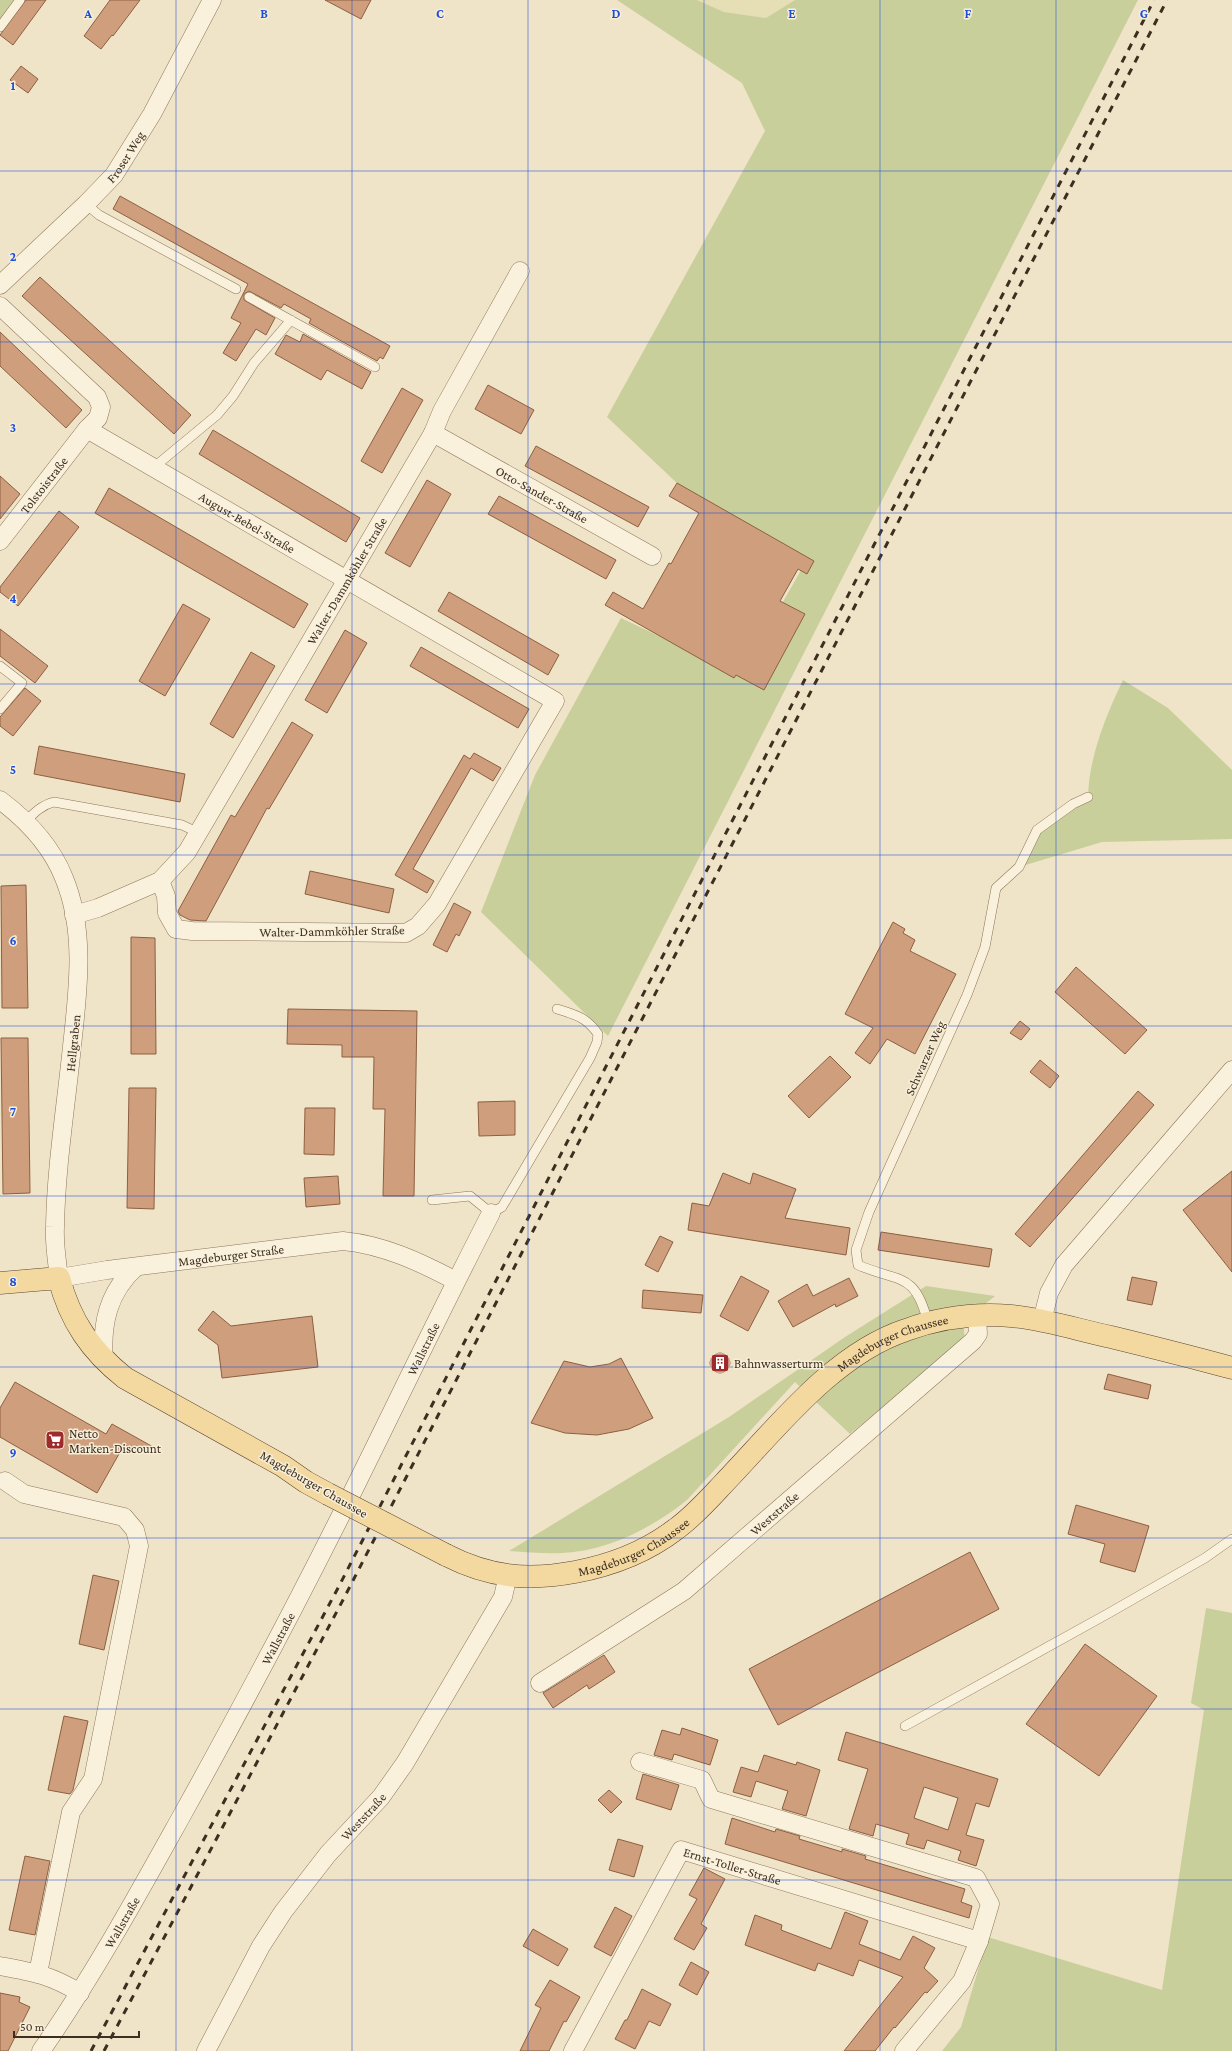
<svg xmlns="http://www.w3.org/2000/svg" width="1232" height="2051" font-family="'Crimson Pro',serif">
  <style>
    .farmland { fill: #e6deb5 }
    .green { fill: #c9cf9b }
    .building { fill: #cf9f7d; stroke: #8d5f41; fill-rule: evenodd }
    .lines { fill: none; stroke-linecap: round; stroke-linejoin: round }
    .service-casing { stroke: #8d765c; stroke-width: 10 }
    .minor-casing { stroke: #8d765c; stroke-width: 19 }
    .primary-casing { stroke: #5b4430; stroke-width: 23 }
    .service { stroke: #faf1dc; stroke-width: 9 }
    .minor { stroke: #faf1dc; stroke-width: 18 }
    .primary { stroke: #f3d9a0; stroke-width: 22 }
    .rail { stroke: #3d2e20; stroke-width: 3; stroke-dasharray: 7 7; stroke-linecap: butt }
    .primary-bridge-casing { stroke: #5b4430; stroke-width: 23; stroke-linecap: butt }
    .primary-bridge { stroke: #f3d9a0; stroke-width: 22 }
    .grid { fill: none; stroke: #1d4ed8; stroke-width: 1; stroke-opacity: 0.55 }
    .labels { text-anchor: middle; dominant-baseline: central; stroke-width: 3; stroke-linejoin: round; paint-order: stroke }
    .street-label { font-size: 13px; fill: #3d2e20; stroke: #f7eed8 }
    .poi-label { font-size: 13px; fill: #3d2e20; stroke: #f7eed8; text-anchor: start }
    .grid-label { font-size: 13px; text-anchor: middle; font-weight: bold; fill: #1d4ed8; stroke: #f7eed8; stroke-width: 3; stroke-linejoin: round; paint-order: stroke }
  </style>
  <rect width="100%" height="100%" fill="#f0e4c8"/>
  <path class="farmland" d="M 697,0 L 795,0 L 766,18 L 724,12 Z"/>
  <path class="green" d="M 0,0 L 20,0 L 0,25 Z
    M 617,0 L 697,0 L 724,12 L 766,18 L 795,0 L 1138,0 L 608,1036 L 481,912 L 535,775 L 621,618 L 741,675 L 808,558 L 679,485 L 607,417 L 765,131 L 742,83 Z
    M 1123,680 L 1168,708 L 1232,770 L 1232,839 L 1102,842 L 1019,867 L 1037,830 L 1088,797 C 1089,757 1106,715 1123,680 Z
    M 926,1286 L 995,1296 L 963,1322 L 965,1340 L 850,1434 L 795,1382 L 687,1500 C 652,1528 608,1551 562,1553 C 545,1554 527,1552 509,1551 L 729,1417 L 845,1337 Z
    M 1206,1608 L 1232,1613 L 1232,2051 L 942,2051 L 961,2027 L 988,1937 L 1162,1990 L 1204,1710 L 1191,1703 Z"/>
  <path class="building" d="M 46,0 L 13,45 L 0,35 L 26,0 Z
    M 110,0 L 140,0 L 113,36 L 112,35 L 101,49 L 84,36 Z
    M 325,0 L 371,0 L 361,19 Z
    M 21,66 L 38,79 L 28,93 L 10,80 Z
    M 120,196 L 390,346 L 383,359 L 380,357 L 377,361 L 309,323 L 311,319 L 284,304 L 281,308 L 249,291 L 244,294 L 244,300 L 275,318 L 266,335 L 256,329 L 236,361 L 223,353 L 241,323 L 231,318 L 248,284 L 113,209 Z
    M 40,277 L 191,415 L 174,434 L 22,296 Z
    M 0,332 L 82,410 L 66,428 L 0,366 Z
    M 303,334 L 371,372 L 362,389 L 327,370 L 321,380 L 275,354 L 286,335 L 300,342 Z
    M 488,385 L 534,410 L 521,434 L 475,409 Z
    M 402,388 L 423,400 L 382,473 L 361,461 Z
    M 213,430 L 360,518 L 346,542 L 199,454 Z
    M 536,446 L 649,507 L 638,527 L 525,466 Z
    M 0,476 L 20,494 L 0,519 Z
    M 427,480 L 451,494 L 410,567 L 385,553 Z
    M 677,483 L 814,561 L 807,574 L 798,569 L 780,601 L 805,614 L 764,690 L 736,675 L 734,678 L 605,605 L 613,592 L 643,609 L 669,563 L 671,564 L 699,513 L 669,496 Z
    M 109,488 L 308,604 L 294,628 L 95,513 Z
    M 499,496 L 616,560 L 606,579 L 488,514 Z
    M 59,511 L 79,527 L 18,606 L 0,592 L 0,587 Z
    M 449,592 L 559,655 L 548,675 L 438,611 Z
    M 183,604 L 210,619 L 165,696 L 139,681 Z
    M 0,629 L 48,666 L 35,683 L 0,656 Z
    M 345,630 L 367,643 L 327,713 L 305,700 Z
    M 421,647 L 529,709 L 518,728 L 410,666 Z
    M 251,652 L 275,666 L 233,738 L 210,724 Z
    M 25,688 L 41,701 L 13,736 L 0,726 L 0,717 Z
    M 292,722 L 313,735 L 269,809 L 267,808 L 206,921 L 190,920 L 180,915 L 178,911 L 231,815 L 235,817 Z
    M 39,746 L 185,774 L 180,802 L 34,774 Z
    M 474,753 L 501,768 L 493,781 L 471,768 L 413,869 L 434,881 L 427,893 L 395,875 L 464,755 L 470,759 Z
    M 310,871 L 394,889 L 389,913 L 305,894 Z
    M 26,885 L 28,1008 L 2,1008 L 1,886 Z
    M 454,903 L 471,912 L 459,936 L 456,934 L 447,952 L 433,945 Z
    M 893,922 L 905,929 L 903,933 L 915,940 L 910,951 L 956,974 L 915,1054 L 887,1039 L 870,1064 L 855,1053 L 873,1028 L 845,1014 Z
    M 131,937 L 155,938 L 156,1054 L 131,1054 Z
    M 1076,967 L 1147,1030 L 1125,1054 L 1055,992 Z
    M 288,1009 L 417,1011 L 414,1196 L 383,1196 L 385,1109 L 373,1109 L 374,1057 L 342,1057 L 342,1045 L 287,1044 Z
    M 1020,1021 L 1030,1029 L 1021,1040 L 1010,1033 Z
    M 1,1038 L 28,1038 L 30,1193 L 3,1194 Z
    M 830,1056 L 851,1077 L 809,1118 L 788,1096 Z
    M 1040,1060 L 1059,1076 L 1050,1088 L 1030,1072 Z
    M 129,1088 L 156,1088 L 154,1209 L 127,1208 Z
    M 1138,1091 L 1154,1105 L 1030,1247 L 1015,1234 Z
    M 515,1101 L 515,1135 L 479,1136 L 478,1102 Z
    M 305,1108 L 335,1108 L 334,1155 L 304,1154 Z
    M 1232,1171 L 1232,1272 L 1183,1210 Z
    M 723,1173 L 750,1184 L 753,1173 L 796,1189 L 785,1218 L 850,1228 L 846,1255 L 688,1230 L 692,1203 L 709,1206 Z
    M 338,1176 L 340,1204 L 306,1207 L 304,1178 Z
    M 881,1232 L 992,1249 L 989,1267 L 878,1250 Z
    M 660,1236 L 673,1242 L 658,1272 L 645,1265 Z
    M 741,1276 L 769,1291 L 748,1331 L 720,1316 Z
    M 1132,1277 L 1157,1282 L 1152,1305 L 1127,1300 Z
    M 849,1278 L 858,1296 L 836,1307 L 835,1304 L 793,1327 L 778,1301 L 807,1284 L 813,1296 Z
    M 643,1290 L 703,1295 L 701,1313 L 642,1308 Z
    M 213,1311 L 231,1326 L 312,1316 L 318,1367 L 222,1378 L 218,1345 L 198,1330 Z
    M710 1363a10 10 0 1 1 20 0a10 10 0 1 1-20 0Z
    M 621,1358 L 653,1418 L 629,1429 L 597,1435 L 565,1433 L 531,1423 L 564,1361 L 590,1367 L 609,1364 Z
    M 1108,1374 L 1151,1385 L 1148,1399 L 1104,1389 Z
    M 15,1382 L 106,1434 L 112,1424 L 155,1448 L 154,1453 L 124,1445 L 97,1493 L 0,1437 L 0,1408 Z
    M 1076,1505 L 1149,1526 L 1135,1572 L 1100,1562 L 1105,1544 L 1068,1534 Z
    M 970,1552 L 999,1609 L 778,1725 L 749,1669 Z
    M 93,1575 L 119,1581 L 104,1650 L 79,1644 Z
    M 1085,1644 L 1157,1696 L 1099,1776 L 1026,1724 Z
    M 604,1655 L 615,1672 L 589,1689 L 587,1685 L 553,1708 L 543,1693 Z
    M 64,1716 L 88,1721 L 73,1790 L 70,1794 L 48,1790 Z
    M 682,1728 L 718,1740 L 710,1765 L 674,1754 L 672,1760 L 654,1755 L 662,1730 L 680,1735 Z
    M 846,1732 L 998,1779 L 989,1807 L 976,1803 L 966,1835 L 984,1840 L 976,1866 L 958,1860 L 961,1851 L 927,1840 L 924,1849 L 906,1844 L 909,1834 L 876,1824 L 873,1836 L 849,1829 L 868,1769 L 838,1760 ZM 924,1787 L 958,1798 L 948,1830 L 914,1818 Z
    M 764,1755 L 796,1765 L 797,1762 L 820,1770 L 806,1816 L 782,1809 L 788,1791 L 756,1781 L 751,1797 L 733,1792 L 741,1767 L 758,1772 Z
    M 643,1774 L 679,1785 L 671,1810 L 636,1799 Z
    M 609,1790 L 622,1802 L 611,1813 L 598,1800 Z
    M 732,1818 L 775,1832 L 776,1829 L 800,1836 L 799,1839 L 839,1851 L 842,1852 L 842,1849 L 866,1856 L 865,1859 L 965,1889 L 961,1902 L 972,1906 L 969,1918 L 725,1844 Z
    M 618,1839 L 643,1846 L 634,1877 L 609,1870 Z
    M 25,1856 L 50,1861 L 35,1935 L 9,1930 Z
    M 704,1868 L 725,1879 L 701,1924 L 707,1928 L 694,1950 L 674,1939 L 697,1899 L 689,1895 Z
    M 615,1907 L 632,1916 L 611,1956 L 594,1947 Z
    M 845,1912 L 868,1921 L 859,1944 L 900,1960 L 913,1936 L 935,1948 L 924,1968 L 938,1981 L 927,1993 L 925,1992 L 895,2028 L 894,2027 L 875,2051 L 844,2051 L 903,1977 L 859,1960 L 853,1976 L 818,1963 L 815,1971 L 745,1945 L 755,1915 L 782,1925 L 781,1930 L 831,1949 Z
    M 533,1929 L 568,1949 L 558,1966 L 523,1946 Z
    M 691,1962 L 709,1972 L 697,1995 L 679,1985 Z
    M 550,1980 L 580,1997 L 566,2022 L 564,2021 L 549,2051 L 520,2051 L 541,2008 L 535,2005 Z
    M 642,1989 L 671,2004 L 660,2026 L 649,2021 L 635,2049 L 615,2039 L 625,2020 L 627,2020 Z
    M 0,1993 L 20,1997 L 19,2002 L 30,2007 L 8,2051 L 0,2051 Z"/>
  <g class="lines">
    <defs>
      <path id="service" d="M 0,27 L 20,0
        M 86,204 L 99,215 L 236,289
        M 249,297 L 375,367
        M 153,468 L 217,415 L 233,396 L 254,363 L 291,320
        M 0,666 L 22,683 L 0,709
        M 26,821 C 35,812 42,805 54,802 L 182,825 L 199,833
        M 432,1200 L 470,1196 L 491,1213 L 502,1207 L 590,1058 L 597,1042 L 598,1034 C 586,1017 576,1015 557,1009
        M 928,1323 C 915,1271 900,1283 858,1265 L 856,1250 L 869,1212 L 967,995 L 985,947 L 996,888 L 1019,867 L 1037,830 L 1073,804 L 1088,797
        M 905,1726 L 1109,1613 L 1205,1558 L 1232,1539"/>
      <g id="minor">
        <path id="s1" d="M 0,285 L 86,204 L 114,175 L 152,114 L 212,0"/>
        <path id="s2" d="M 0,306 L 97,397 L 101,407 L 98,418 L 87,429 L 555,701 L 437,904 L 418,926 L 406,933 L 192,931 L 176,929 L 167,913 L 166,896 L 160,881"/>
        <path id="s3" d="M 433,433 L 652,556"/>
        <path id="s4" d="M 0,541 L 87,429"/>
        <path id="s5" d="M 0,800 C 28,821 51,845 64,878 C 86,931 78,991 72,1046 C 66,1106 56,1167 55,1227 C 54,1244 57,1261 59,1278 L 107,1270 L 343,1241 C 384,1245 420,1262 456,1281"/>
        <path id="s6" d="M 74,915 L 98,908 L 160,881 L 187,852 L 433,433 L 442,411 L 520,271"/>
        <path d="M 1042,1321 L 1049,1293 L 1064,1265 L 1232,1070"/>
        <path d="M 104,1361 C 101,1324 108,1292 136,1267"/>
        <path d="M 5,1481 L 24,1494 L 124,1517 L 135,1530 L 139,1546 L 93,1779 L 71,1812 L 38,1973"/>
        <path id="s7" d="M 540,1683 L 684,1591 L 973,1341 L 978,1334 L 977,1316"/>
        <path d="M 640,1762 L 702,1780 L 711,1799 L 976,1878 L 990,1904 L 979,1941 L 962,1981 L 904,2051"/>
        <path d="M 0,1966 C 33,1972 51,1975 80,1993"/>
        <path id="s8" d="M 41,2051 C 93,1976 137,1896 181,1817 C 241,1709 300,1598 355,1487 C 400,1396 444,1304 491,1213"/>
        <path id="s9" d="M 206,2051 L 261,1946 L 283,1912 L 328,1854 L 381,1797 L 405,1763 L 503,1597 L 508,1575"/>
        <path id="s10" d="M 573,2051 L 681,1850 L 979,1941"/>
      </g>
      <g id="primary">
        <path d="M 0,1283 L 59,1278 C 70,1321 91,1351 125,1378 L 283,1466 L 306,1482 L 328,1494"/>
        <path id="s11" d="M 446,1555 C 489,1577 527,1581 575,1572 C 612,1565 646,1552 676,1529 C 694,1516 709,1499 724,1483 C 776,1429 833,1354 906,1330 C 939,1318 976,1313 1011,1316 C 1045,1319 1078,1330 1111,1337 C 1152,1347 1192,1357 1232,1368"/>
      </g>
    </defs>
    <use href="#service" class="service-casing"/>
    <use href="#minor" class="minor-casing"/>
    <use href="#primary" class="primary-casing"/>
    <use href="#service" class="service"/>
    <use href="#minor" class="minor"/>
    <use href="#primary" class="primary"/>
    <path class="rail" d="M 91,2051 L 338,1588 L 1154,0
      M 104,2051 L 344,1598 L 1167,0"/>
    <defs>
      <path id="primary-bridge" d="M 328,1494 L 446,1555"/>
    </defs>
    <use href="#primary-bridge" class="primary-bridge-casing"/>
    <use href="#primary-bridge" class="primary-bridge"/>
  </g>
  <path class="grid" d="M 176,0 L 176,2051M 352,0 L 352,2051M 528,0 L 528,2051M 704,0 L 704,2051M 880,0 L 880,2051M 1056,0 L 1056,2051M 0,171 L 1232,171M 0,342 L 1232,342M 0,513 L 1232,513M 0,684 L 1232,684M 0,855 L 1232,855M 0,1026 L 1232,1026M 0,1196 L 1232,1196M 0,1367 L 1232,1367M 0,1538 L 1232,1538M 0,1709 L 1232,1709M 0,1880 L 1232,1880"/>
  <defs>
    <symbol id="building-square" viewBox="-11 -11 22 22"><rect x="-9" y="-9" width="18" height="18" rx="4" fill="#9e2a2b" stroke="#f7eed8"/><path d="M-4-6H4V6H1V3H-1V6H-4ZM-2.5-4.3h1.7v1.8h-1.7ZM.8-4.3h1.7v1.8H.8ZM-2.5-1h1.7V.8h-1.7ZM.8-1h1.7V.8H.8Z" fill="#fff"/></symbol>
    <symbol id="supermarket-square" viewBox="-11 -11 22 22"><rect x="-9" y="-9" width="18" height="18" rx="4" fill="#9e2a2b" stroke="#f7eed8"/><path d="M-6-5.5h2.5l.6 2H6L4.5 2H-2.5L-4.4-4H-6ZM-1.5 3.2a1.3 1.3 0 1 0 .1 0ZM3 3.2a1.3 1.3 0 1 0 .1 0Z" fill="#fff"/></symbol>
  </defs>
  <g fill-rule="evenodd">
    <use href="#building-square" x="709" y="1352" width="22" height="22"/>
    <use href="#supermarket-square" x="44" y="1429" width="22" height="22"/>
  </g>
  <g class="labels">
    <g class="street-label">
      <text stroke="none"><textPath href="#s1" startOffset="180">Froser Weg</textPath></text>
      <text stroke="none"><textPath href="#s4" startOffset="71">Tolstoistraße</textPath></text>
      <text stroke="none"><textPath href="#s3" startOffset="125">Otto-Sander-Straße</textPath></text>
      <text stroke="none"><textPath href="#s2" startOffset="356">August-Bebel-Straße</textPath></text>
      <text stroke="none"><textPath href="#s6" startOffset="447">Walter-Dammköhler Straße</textPath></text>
      <text transform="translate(332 931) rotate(-1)">Walter-Dammköhler Straße</text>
      <text transform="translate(73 1043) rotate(-84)">Hellgraben</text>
      <text transform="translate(925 1058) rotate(-66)">Schwarzer Weg</text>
      <text stroke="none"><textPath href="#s5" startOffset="679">Magdeburger Straße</textPath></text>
      <text stroke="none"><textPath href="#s11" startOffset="533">Magdeburger Chaussee</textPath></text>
      <text stroke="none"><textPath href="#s8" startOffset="800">Wallstraße</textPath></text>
      <text transform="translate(314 1484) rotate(30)">Magdeburger Chaussee</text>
      <text stroke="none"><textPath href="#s7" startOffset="290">Weststraße</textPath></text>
      <text stroke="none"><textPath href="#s11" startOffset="197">Magdeburger Chaussee</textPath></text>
      <text stroke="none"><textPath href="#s8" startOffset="476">Wallstraße</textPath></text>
      <text stroke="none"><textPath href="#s9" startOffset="284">Weststraße</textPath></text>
      <text stroke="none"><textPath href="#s10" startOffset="282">Ernst-Toller-Straße</textPath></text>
      <text stroke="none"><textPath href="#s8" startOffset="152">Wallstraße</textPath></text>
    </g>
    <g class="poi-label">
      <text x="734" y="1363">Bahnwasserturm</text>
      <text x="69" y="1433">Netto<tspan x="69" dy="15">Marken-Discount</tspan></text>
    </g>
  </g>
  <g class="grid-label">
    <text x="88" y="18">A</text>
    <text x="264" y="18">B</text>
    <text x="440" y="18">C</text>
    <text x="616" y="18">D</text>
    <text x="792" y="18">E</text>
    <text x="968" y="18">F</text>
    <text x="1144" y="18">G</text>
    <text x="13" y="90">1</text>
    <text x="13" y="261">2</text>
    <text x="13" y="432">3</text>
    <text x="13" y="603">4</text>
    <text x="13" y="774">5</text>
    <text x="13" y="945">6</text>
    <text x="13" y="1116">7</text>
    <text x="13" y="1286">8</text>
    <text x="13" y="1457">9</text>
  </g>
  <path d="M14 2031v6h125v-6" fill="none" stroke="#3d2e20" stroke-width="2"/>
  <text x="20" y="2031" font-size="12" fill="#3d2e20" stroke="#f7eed8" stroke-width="3" paint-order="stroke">50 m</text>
</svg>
